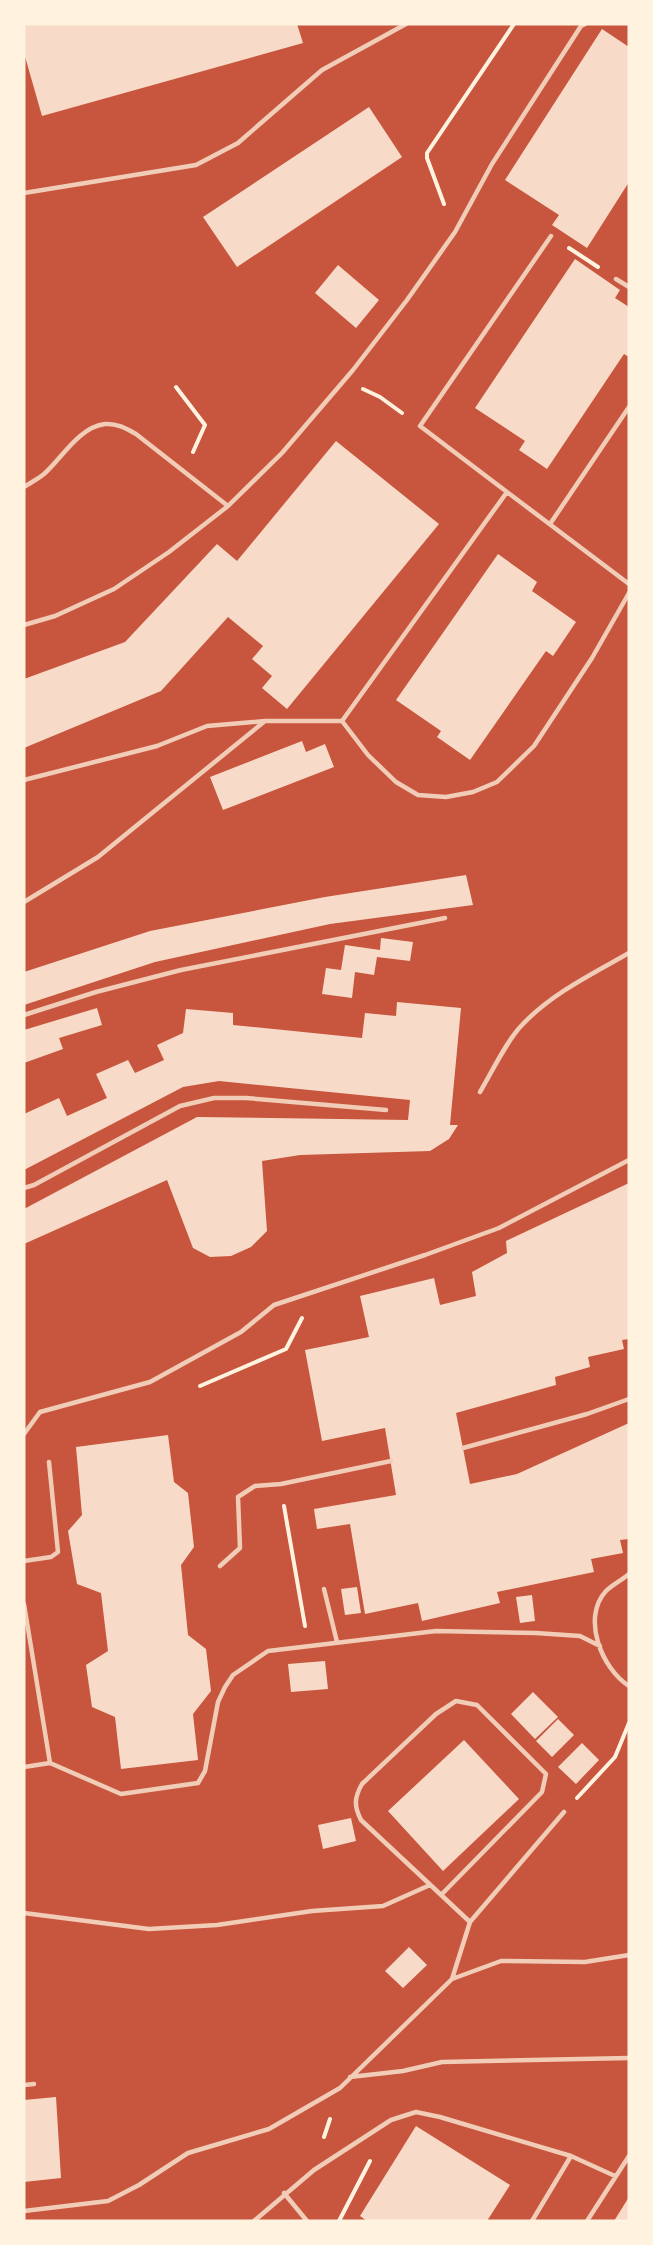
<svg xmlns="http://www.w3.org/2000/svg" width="653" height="2245" font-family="Mulish,sans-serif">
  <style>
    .building { fill: #f7dbc8 }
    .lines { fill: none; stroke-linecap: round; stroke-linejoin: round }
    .path { stroke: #fff3e0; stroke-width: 4 }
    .service { stroke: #f1ccb7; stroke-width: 4.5 }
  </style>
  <rect width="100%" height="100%" fill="#c8553d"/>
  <path class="building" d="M 24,24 L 297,24 L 303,43 L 42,116 L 24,53 Z
    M 602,29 L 629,47 L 629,182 L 587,248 L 552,225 L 559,215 L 505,180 Z
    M 369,107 L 402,157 L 237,267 L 203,217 Z
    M 575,259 L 620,290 L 615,298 L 629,307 L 629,357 L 624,354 L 547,469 L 519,450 L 525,441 L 475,408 Z
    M 338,265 L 379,300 L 356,328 L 315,293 Z
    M 336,441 L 439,524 L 287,709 L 262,688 L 272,676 L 252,659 L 263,646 L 228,617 L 161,691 L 24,748 L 24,679 L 125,642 L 217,544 L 237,561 Z
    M 498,554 L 537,582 L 532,591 L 576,622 L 553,656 L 546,651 L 470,760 L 437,737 L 441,731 L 396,700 Z
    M 302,741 L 306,752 L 325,744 L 334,767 L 223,810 L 210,777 Z
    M 466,875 L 473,905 L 330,924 L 155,962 L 24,1005 L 24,972 L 150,931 L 325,897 Z
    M 381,938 L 413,942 L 410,961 L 377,957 L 374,975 L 355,972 L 352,998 L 322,994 L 326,968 L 341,970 L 345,945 L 380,950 Z
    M 397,1002 L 461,1008 L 450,1125 L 458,1125 L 449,1139 L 430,1151 L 300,1155 L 262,1161 L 267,1231 L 251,1247 L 231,1256 L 210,1257 L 193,1248 L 167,1180 L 24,1244 L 24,1209 L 197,1117 L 408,1120 L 410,1100 L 219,1081 L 183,1087 L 24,1170 L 24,1114 L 59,1098 L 67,1116 L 107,1098 L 96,1074 L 128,1060 L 135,1073 L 164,1060 L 157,1045 L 183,1033 L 186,1009 L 233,1013 L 233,1025 L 362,1038 L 365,1013 L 396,1016 Z
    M 97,1008 L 102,1025 L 59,1038 L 63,1049 L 24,1063 L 24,1030 Z
    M 629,1183 L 629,1339 L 622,1340 L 624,1349 L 588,1357 L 590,1367 L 555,1377 L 556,1385 L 456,1413 L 470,1484 L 517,1474 L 629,1423 L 629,1539 L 620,1540 L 623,1553 L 591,1559 L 594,1572 L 497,1592 L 500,1603 L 422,1621 L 418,1603 L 365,1614 L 350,1524 L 317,1529 L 314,1509 L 396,1495 L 385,1428 L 322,1441 L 305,1350 L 369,1337 L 360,1296 L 434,1278 L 440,1305 L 476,1296 L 472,1272 L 507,1253 L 506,1241 Z
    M 168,1435 L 174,1482 L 188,1493 L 194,1547 L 181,1565 L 188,1635 L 206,1649 L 211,1691 L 193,1714 L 198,1760 L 121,1769 L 115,1717 L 92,1707 L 86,1665 L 108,1651 L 101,1593 L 77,1584 L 68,1531 L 82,1515 L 76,1447 Z
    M 357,1587 L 361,1613 L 345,1615 L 341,1589 Z
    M 532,1595 L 535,1621 L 520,1623 L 516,1597 Z
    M 325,1661 L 328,1689 L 291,1692 L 288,1664 Z
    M 533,1692 L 558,1717 L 535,1739 L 511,1714 Z
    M 558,1719 L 574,1735 L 552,1757 L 536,1741 Z
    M 464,1740 L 519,1799 L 443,1871 L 388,1811 Z
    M 582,1743 L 599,1760 L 576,1784 L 558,1767 Z
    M 351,1818 L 356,1841 L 323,1849 L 318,1825 Z
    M 409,1947 L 427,1965 L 403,1988 L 385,1971 Z
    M 56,2097 L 61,2178 L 24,2182 L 24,2100 Z
    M 416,2126 L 510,2185 L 487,2221 L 367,2221 L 360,2216 Z
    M 629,2197 L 629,2221 L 614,2221 Z"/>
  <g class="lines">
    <path class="path" d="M 444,204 L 427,158 L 427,153 L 514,24
      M 569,248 L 598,267
      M 176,387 L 205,425 L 193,452
      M 363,389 L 380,397 L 402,413
      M 200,1386 L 286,1349 L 302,1318
      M 284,1506 L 305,1626
      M 577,1798 L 615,1757 L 629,1723
      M 324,2137 L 330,2119
      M 339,2221 L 370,2161"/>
    <path class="service" d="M 24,193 L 196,165 L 238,143 L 322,70 L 406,24
      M 616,279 L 629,287
      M 24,487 C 30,483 38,479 44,474 C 62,458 79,427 105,424 C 117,423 127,429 136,434 L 228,506
      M 507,492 L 629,584
      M 550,524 L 629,407
      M 24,625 L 55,616 L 114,589 L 169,552 L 228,506 L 282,453 L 353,370 L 407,300 L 455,232 L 492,164 L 581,26 L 585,24
      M 342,721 L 507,492 L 420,426 L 551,236
      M 24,780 L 157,746 L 207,726 L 265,721 L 342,721 L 368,755 L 396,782 L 418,795 L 446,797 L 473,792 L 497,782 L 534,746 L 592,658 L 629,593
      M 24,902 L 98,857 L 265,721
      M 24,1015 L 96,992 L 181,970 L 445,918
      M 480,1092 C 492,1072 507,1040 522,1025 C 551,994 592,974 629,953
      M 24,1188 L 34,1185 L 180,1106 L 214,1098 L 246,1098 L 386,1110
      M 24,1434 L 40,1412 L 150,1382 L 241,1332 L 274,1305 L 425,1255 L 499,1228 L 629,1160
      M 463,1448 L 587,1414 L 629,1399
      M 24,1561 L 51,1557 L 58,1552 L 49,1462
      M 220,1566 L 240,1548 L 238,1497 L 255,1486 L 281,1484 L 391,1461
      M 629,1574 C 622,1580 612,1585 606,1591 C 581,1618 602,1669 629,1686
      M 324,1589 L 337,1642
      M 24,1604 L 50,1763 L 121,1794 L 198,1783 L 205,1771 L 218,1702 L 225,1687 L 233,1675 L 268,1651 L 436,1631 L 536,1633 L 580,1636 L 600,1646
      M 24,1767 L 50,1763
      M 441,1895 L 542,1792 L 546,1774 L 477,1705 L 456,1701 L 436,1714 L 362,1784 C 354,1798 354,1806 361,1820 L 470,1922
      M 24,1913 L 149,1929 L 217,1925 L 312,1911 L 383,1906 L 430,1885
      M 452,1979 L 470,1922 L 564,1812
      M 350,2077 L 403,2071 L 442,2062 L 629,2058
      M 24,2085 L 34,2084
      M 571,2156 L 615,2176
      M 284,2193 L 307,2221
      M 24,2211 L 108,2201 L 139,2185 L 188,2153 L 269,2129 L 340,2088 L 452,1979 L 501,1961 L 585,1962 L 629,1955
      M 254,2221 L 314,2170 L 391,2120 L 416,2112 L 440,2117 L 571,2156 L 532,2221
      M 587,2221 L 629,2156"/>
  </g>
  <rect width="653" height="2245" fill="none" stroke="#fff3e0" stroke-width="51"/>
</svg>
